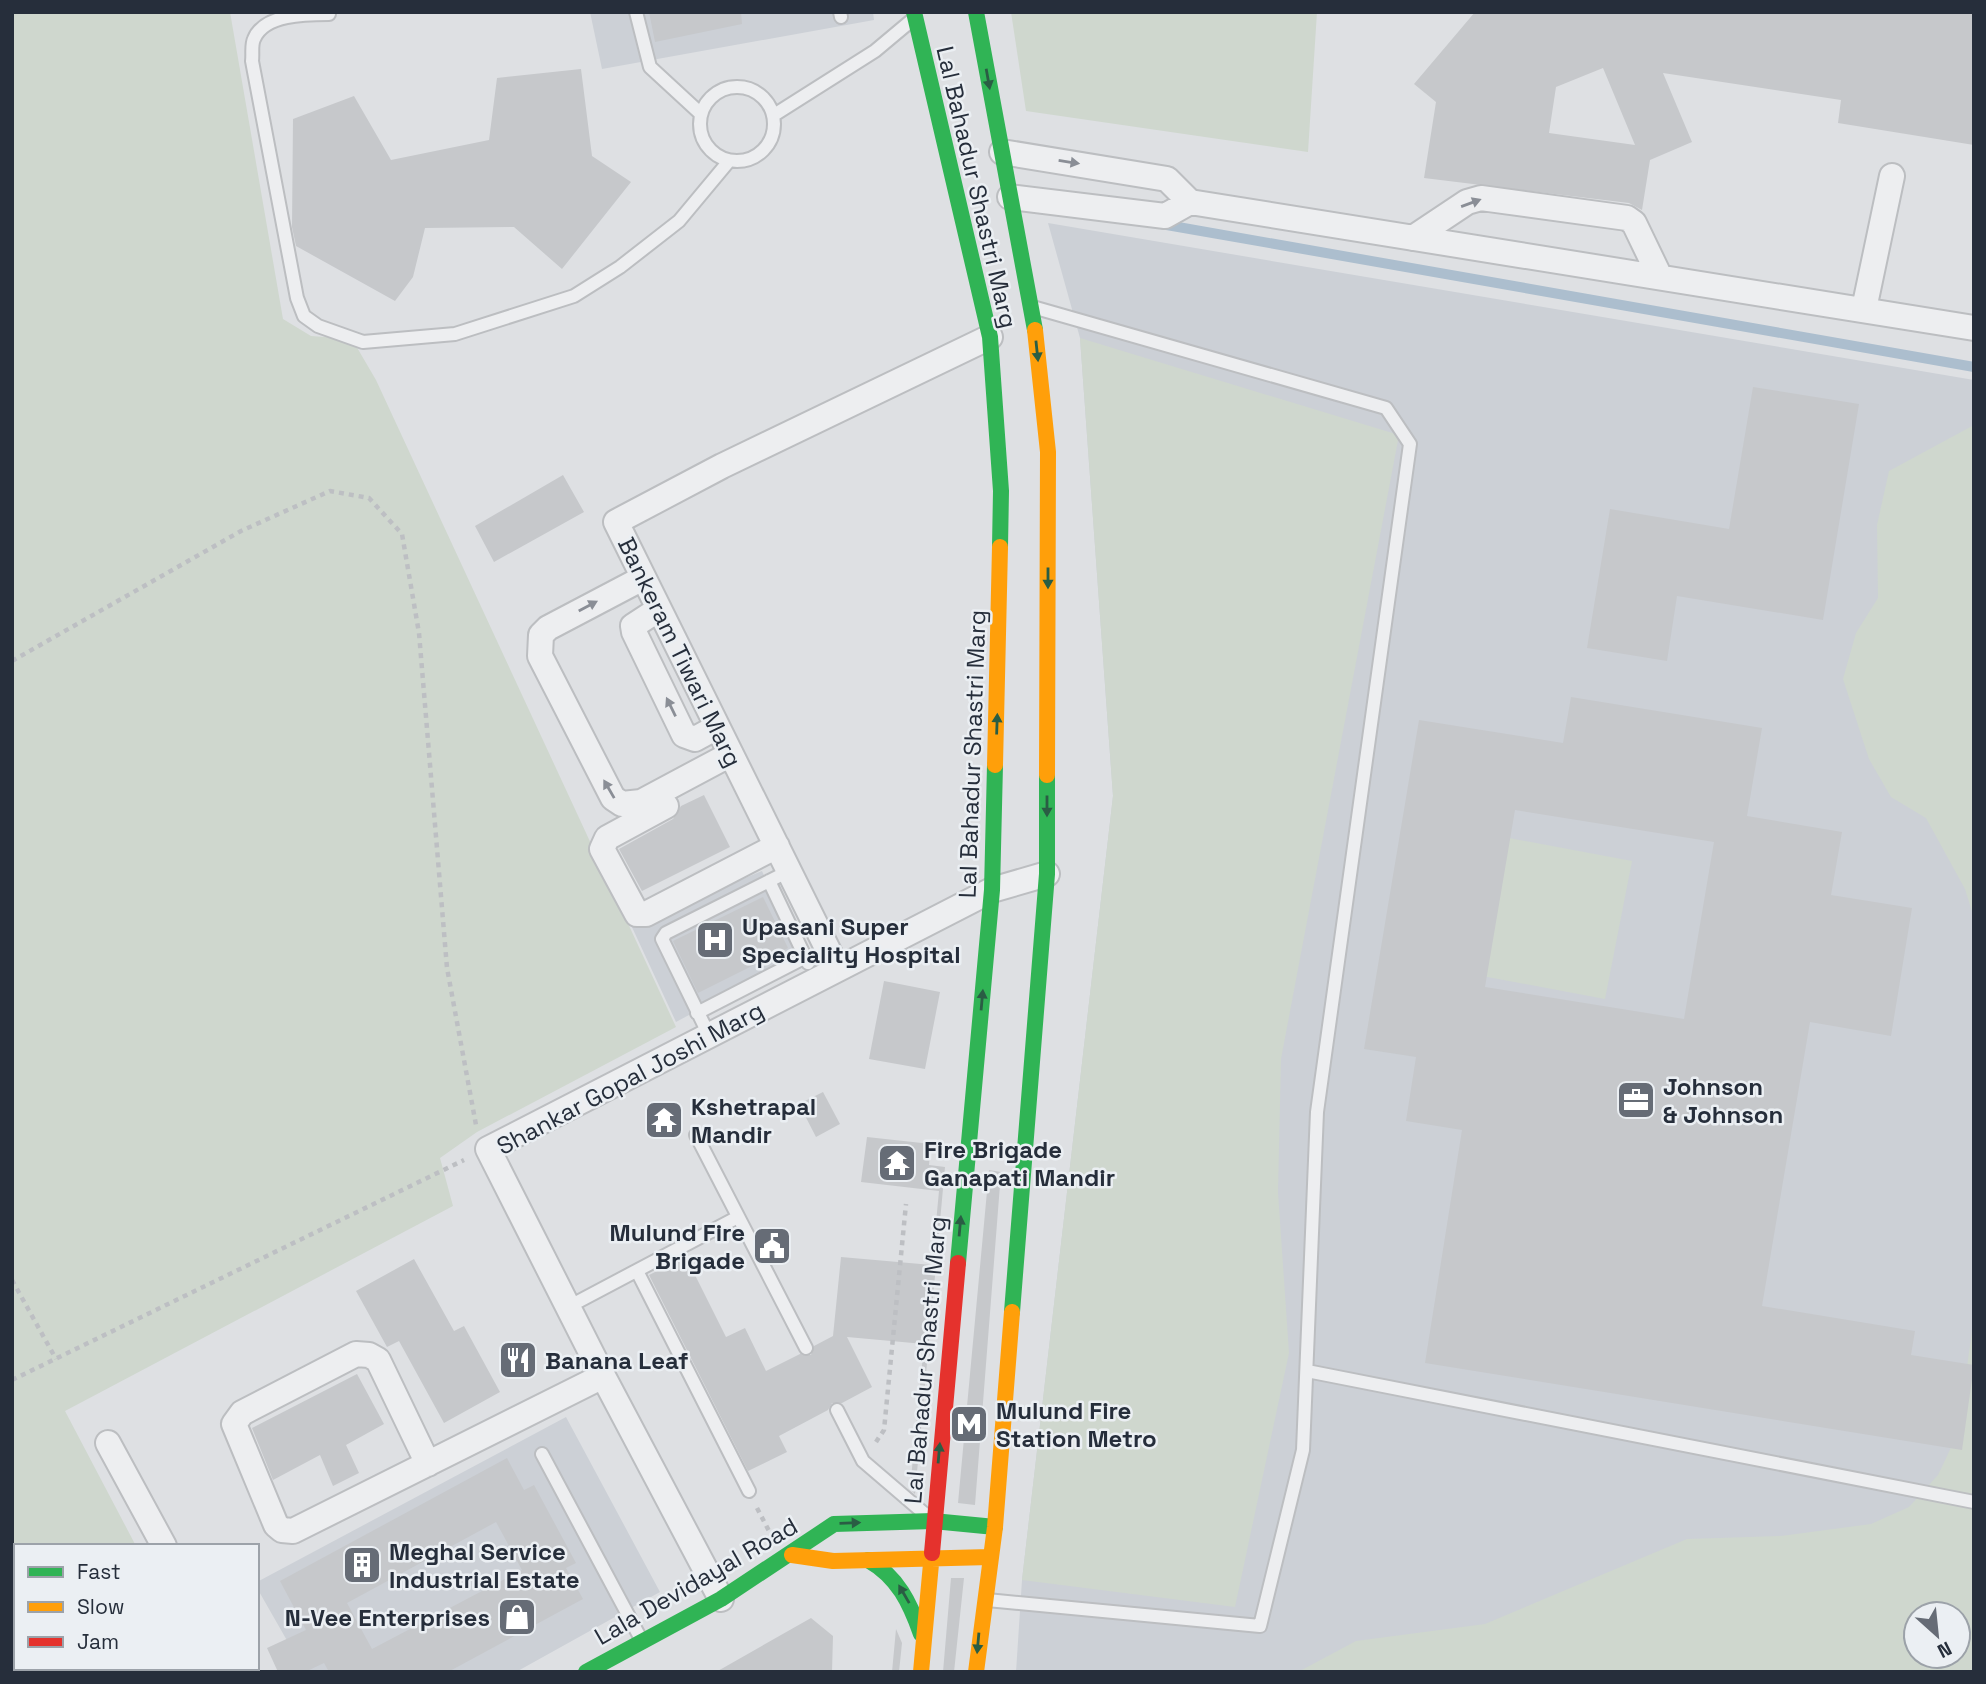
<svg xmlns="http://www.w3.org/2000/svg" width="1986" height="1684" font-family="'Space Grotesk',sans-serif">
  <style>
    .built { fill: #ccd0d6; fill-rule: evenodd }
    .green { fill: #cfd7ce; fill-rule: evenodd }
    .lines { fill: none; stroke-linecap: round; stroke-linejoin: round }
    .stream { stroke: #acbece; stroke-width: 10 }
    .building { fill: #c6c8cb; fill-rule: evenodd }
    .lane-casing { stroke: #bcbec1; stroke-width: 16 }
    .street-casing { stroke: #bcbec1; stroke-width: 28 }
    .path { stroke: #bdbfc3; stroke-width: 4.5; stroke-dasharray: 5 5; stroke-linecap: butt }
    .lane { stroke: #edeef0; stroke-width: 12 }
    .street { stroke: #edeef0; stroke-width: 24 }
    .fast { stroke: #30b455; stroke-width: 16 }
    .slow { stroke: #ff9f0a; stroke-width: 16 }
    .jam { stroke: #e5322d; stroke-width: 16 }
    .oneway { fill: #2a5d44 }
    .oneway2 { fill: #8a8e96 }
    .labels { text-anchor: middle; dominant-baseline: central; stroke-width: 5; stroke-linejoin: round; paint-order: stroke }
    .street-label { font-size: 24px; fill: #262e3b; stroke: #ebeff3 }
    .poi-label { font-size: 24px; font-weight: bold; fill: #262e3b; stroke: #ebeff3; text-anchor: start }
  </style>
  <rect width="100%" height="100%" fill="#dee0e3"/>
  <path class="built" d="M 590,12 L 873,12 L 874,20 L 602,69 Z
    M 1048,223 L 1974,380 L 1974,1672 L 1016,1672 L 1022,1580 L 1113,796 L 1080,338 ZM 1916,1614 L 1958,1614 L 1958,1656 L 1916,1656 Z
    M 762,871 L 800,955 L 676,1022 L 631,925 Z
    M 566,1417 L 660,1592 L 516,1672 L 305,1672 L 257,1588 L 257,1582 Z"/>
  <path class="green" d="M 12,12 L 230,12 L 283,319 L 311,336 L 352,339 L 376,380 L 676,1027 L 477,1132 L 440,1158 L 453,1206 L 65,1411 L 136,1546 L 16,1546 L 16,1668 L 201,1668 L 203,1672 L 12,1672 Z
    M 1011,12 L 1317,12 L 1308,152 L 1026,111 Z
    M 1080,338 L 1399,435 L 1281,1059 L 1278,1192 L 1289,1353 L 1235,1607 L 1022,1580 L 1113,796 Z
    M 1974,425 L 1974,918 L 1965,889 L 1926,818 L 1891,797 L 1869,759 L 1843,679 L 1856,633 L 1878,598 L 1877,525 L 1889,471 Z
    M 1504,837 L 1632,861 L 1605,999 L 1477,975 Z
    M 1974,1318 L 1974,1672 L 1298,1672 L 1356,1641 L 1485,1624 L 1687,1539 L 1781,1536 L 1871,1524 L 1909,1507 L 1938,1475 L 1957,1435 ZM 1916,1614 L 1958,1614 L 1958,1656 L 1916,1656 Z"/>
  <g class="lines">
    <path class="stream" d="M 1161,224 L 1974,367"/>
  </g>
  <path class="building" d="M 649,12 L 741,12 L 742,24 L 655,42 Z
    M 1475,12 L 1974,12 L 1974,145 L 1838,123 L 1841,100 L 1663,73 L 1692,142 L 1650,160 L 1642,210 L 1629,203 L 1424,178 L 1436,102 L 1414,84 ZM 1603,68 L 1635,145 L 1549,133 L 1556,87 Z
    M 581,69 L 592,156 L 631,182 L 562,269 L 514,227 L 425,228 L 413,277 L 395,301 L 296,246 L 292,227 L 293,119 L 354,96 L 391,160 L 489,140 L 497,78 Z
    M 1753,387 L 1859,404 L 1823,620 L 1677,596 L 1667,661 L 1587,648 L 1610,509 L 1729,529 Z
    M 563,475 L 584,512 L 494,562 L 475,526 Z
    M 1571,697 L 1762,728 L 1747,816 L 1842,832 L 1831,895 L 1912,908 L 1891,1036 L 1810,1022 L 1762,1306 L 1915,1331 L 1911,1355 L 1974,1365 L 1962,1450 L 1425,1363 L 1462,1130 L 1406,1121 L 1416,1057 L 1364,1049 L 1419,720 L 1563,743 ZM 1515,810 L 1714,842 L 1684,1019 L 1485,987 Z
    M 704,795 L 730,847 L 642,891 L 619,849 L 673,819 L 681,806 Z
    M 763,897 L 788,948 L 698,993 L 673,941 Z
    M 884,981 L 940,992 L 925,1069 L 869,1059 Z
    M 823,1092 L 840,1124 L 816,1137 L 799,1104 Z
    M 867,1137 L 931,1144 L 929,1165 L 945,1167 L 915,1494 L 910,1489 L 924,1344 L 847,1337 L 872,1387 L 842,1403 L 832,1403 L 828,1410 L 779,1436 L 787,1452 L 748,1471 L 649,1275 L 686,1257 L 726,1337 L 745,1328 L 766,1371 L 800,1354 L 811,1355 L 814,1346 L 833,1336 L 841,1257 L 932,1265 L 939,1191 L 861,1182 Z
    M 989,1170 L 1001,1172 L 975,1505 L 958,1503 Z
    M 414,1259 L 454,1331 L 464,1326 L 500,1392 L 444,1423 L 399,1341 L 387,1347 L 356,1291 Z
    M 357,1374 L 384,1424 L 346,1445 L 359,1473 L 333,1486 L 320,1455 L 273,1480 L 252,1428 Z
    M 507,1458 L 524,1490 L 534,1485 L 576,1563 L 566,1568 L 583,1599 L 448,1672 L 329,1672 L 324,1663 L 305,1672 L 278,1672 L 267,1648 L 306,1630 L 280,1581 ZM 496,1522 L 522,1570 L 372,1649 L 347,1603 Z
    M 951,1578 L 964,1578 L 954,1672 L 943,1672 Z
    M 811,1618 L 833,1636 L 832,1672 L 716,1672 Z
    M 896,1629 L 902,1643 L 899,1672 L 892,1672 Z"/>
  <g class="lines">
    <defs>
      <path id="lane" d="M 636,12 L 650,67 L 701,114
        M 840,12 L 841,17
        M 329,14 C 306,14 264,14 254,39 C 251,45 253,54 252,61 L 297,298 L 304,316 L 318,326 L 363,342 L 455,334 L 574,296 L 620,267 L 679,221 L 729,161
        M700 124a37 37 0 1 1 74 0a37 37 0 1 1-74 0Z
        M 774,115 L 875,51 L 912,20
        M 769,881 L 808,963
        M 697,1013 L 806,957
        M 709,1035 L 662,939 L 666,933 L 789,871
        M 696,1135 L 806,1348
        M 637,1271 L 749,1491
        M 568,1307 L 738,1217
        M 1307,1371 L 1974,1502
        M 837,1410 L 863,1461 L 926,1515
        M 542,1454 L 642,1641
        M 987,1600 L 1260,1626 L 1303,1450 L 1317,1112 L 1410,444 L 1386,408 L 1036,308"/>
      <path id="street" d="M 1002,152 L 1167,179 L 1190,202 L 1974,328
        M 1010,197 L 1165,216 L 1190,202
        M 1413,238 L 1467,202 L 1481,198 L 1627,218 L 1634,223 L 1660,277
        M 1864,309 L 1892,176
        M 643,578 L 548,628 L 541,635 L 540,656 L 613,798 L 622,804 L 641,802 L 731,754
        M 659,609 L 633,626 L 634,632 L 684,735 L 695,739 L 717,727
        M 666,806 L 607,838 L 602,849 L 637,914 L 646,914 L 777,846
        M 837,968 L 616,522 L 722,466 L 990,337
        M 108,1443 L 164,1546
        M 428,1464 L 378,1360 L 369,1355 L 356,1354 L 242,1413 L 234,1424 L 276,1525 L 282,1530 L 293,1531 L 603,1376
        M 721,1599 L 603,1376 L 488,1149 L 992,890 L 1047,874
        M 231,1668 L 233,1672"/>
    </defs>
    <use href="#lane" class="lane-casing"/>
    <use href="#street" class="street-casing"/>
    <path class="path" d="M 12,661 L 241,531 L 330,491 L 369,498 L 402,534 L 419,633 L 447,968 L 476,1125
      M 12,1280 L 56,1359
      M 12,1380 L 464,1160
      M 876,1442 L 884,1430 L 906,1204
      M 757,1508 L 769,1531"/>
    <use href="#lane" class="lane"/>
    <use href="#street" class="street"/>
    <path class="fast" d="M 914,12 L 990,337 L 1001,491 L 1000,547
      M 976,12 L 1035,330
      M 958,1263 L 992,890 L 995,765
      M 1012,1312 L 1047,874 L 1047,775
      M 868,1560 C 898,1577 910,1603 921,1634
      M 586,1672 L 721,1599 L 834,1524 L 933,1521 L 995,1527"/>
    <path class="slow" d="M 1035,330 L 1048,452 L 1047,775
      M 995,765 L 1000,547
      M 792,1555 L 833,1561 L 990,1557
      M 921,1672 L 932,1553
      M 976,1672 L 995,1527 L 1012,1312"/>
    <path class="jam" d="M 932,1553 L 958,1263"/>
  </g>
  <defs><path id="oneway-solid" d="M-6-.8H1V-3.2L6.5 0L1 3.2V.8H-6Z" transform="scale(1.75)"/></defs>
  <g class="oneway">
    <use href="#oneway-solid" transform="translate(988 79) rotate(80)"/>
    <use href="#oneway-solid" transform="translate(1037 351) rotate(84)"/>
    <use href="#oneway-solid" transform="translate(1048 578) rotate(90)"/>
    <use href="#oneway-solid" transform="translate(997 724) rotate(-88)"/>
    <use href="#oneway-solid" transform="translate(1047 806) rotate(90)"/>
    <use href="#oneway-solid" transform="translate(982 1000) rotate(-85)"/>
    <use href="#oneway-solid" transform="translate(960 1226) rotate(-85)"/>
    <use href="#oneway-solid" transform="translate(939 1453) rotate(-85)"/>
    <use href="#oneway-solid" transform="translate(850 1523) rotate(-2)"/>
    <use href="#oneway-solid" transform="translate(904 1594) rotate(-120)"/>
    <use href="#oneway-solid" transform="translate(978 1643) rotate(95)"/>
  </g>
  <g class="oneway2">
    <use href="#oneway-solid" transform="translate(1069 162) rotate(9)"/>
    <use href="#oneway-solid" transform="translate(1471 203) rotate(-20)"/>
    <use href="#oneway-solid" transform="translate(588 606) rotate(-28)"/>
    <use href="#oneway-solid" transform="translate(671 707) rotate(-116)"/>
    <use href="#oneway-solid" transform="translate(609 789) rotate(-120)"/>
  </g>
  <defs>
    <symbol id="hospital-square" viewBox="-11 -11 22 22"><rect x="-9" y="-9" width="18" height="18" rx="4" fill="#666c76" stroke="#ebeff3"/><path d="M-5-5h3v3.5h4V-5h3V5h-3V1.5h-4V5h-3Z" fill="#fff"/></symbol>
    <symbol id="office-square" viewBox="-11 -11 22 22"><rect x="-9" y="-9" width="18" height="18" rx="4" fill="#666c76" stroke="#ebeff3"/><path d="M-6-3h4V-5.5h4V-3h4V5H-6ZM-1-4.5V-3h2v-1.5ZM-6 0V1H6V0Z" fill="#fff"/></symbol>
    <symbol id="temple-square" viewBox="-11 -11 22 22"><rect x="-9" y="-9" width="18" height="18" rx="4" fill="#666c76" stroke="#ebeff3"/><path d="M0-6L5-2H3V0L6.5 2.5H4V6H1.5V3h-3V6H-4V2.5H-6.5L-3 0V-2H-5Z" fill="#fff"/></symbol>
    <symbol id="civic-square" viewBox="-11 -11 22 22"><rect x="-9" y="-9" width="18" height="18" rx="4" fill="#666c76" stroke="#ebeff3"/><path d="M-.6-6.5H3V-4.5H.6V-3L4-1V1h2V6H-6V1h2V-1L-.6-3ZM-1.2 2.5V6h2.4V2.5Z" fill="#fff"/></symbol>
    <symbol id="restaurant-square" viewBox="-11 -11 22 22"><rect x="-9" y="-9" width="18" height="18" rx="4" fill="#666c76" stroke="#ebeff3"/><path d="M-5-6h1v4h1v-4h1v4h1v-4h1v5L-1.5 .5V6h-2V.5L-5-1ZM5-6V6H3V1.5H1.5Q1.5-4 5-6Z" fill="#fff"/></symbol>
    <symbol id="metro-square" viewBox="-11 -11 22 22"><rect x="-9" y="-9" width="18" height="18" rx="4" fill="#666c76" stroke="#ebeff3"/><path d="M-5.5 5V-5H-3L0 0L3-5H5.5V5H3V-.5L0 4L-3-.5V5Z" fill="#fff"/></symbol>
    <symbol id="building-square" viewBox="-11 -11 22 22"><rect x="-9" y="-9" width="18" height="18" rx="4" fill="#666c76" stroke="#ebeff3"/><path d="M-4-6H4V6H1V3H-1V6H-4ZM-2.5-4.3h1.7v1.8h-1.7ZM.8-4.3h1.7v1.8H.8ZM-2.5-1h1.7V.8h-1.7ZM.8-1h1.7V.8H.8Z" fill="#fff"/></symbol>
    <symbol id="shop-square" viewBox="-11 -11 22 22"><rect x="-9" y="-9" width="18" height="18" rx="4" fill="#666c76" stroke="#ebeff3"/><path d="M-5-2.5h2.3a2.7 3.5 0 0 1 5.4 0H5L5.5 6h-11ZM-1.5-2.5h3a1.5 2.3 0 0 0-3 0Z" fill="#fff"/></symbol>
  </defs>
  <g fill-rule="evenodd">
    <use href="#hospital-square" x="693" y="918" width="44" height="44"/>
    <use href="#office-square" x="1614" y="1078" width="44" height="44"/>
    <use href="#temple-square" x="642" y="1098" width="44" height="44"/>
    <use href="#temple-square" x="875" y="1141" width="44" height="44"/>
    <use href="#civic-square" x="750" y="1224" width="44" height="44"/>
    <use href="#restaurant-square" x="496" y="1338" width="44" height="44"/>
    <use href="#metro-square" x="947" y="1402" width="44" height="44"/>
    <use href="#building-square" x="340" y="1543" width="44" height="44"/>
    <use href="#shop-square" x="495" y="1595" width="44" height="44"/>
  </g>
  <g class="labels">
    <g class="street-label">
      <text transform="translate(977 187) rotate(77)">Lal Bahadur Shastri Marg</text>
      <text transform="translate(680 652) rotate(64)">Bankeram Tiwari Marg</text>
      <text transform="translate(972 754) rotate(-88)">Lal Bahadur Shastri Marg</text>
      <text transform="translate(630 1078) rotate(-28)">Shankar Gopal Joshi Marg</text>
      <text transform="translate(925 1360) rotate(-85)">Lal Bahadur Shastri Marg</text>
      <text transform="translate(696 1581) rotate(-30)">Lala Devidayal Road</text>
    </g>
    <g class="poi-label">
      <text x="742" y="926">Upasani Super<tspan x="742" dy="28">Speciality Hospital</tspan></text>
      <text x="1663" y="1086">Johnson<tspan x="1663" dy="28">&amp; Johnson</tspan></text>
      <text x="691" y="1106">Kshetrapal<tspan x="691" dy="28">Mandir</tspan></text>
      <text x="924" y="1149">Fire Brigade<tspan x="924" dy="28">Ganapati Mandir</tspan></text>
      <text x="745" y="1232" text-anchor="end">Mulund Fire<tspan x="745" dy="28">Brigade</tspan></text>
      <text x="545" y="1360">Banana Leaf</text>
      <text x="996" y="1410">Mulund Fire<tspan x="996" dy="28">Station Metro</tspan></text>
      <text x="389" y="1551">Meghal Service<tspan x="389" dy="28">Industrial Estate</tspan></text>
      <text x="490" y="1617" text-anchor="end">N-Vee Enterprises</text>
    </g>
  </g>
  <rect width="1986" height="1684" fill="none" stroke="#262e3b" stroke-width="28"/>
  <rect x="14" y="1544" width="245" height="126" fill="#ebeff3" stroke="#9ca2a9" stroke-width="2"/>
  <rect x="28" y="1567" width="35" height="10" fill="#30b455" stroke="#9ca2a9" stroke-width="2"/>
  <text x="77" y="1579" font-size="21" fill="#262e3b">Fast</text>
  <rect x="28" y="1602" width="35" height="10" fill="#ff9f0a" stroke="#9ca2a9" stroke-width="2"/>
  <text x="77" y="1614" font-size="21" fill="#262e3b">Slow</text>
  <rect x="28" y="1637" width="35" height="10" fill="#e5322d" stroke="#9ca2a9" stroke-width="2"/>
  <text x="77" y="1649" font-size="21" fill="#262e3b">Jam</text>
  <g transform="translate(1937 1635) rotate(153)"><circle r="33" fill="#ebeff3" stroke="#9ca2a9" stroke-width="2"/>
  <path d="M0-5L12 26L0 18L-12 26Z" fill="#666c76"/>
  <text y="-10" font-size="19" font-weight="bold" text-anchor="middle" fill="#262e3b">N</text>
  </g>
</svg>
